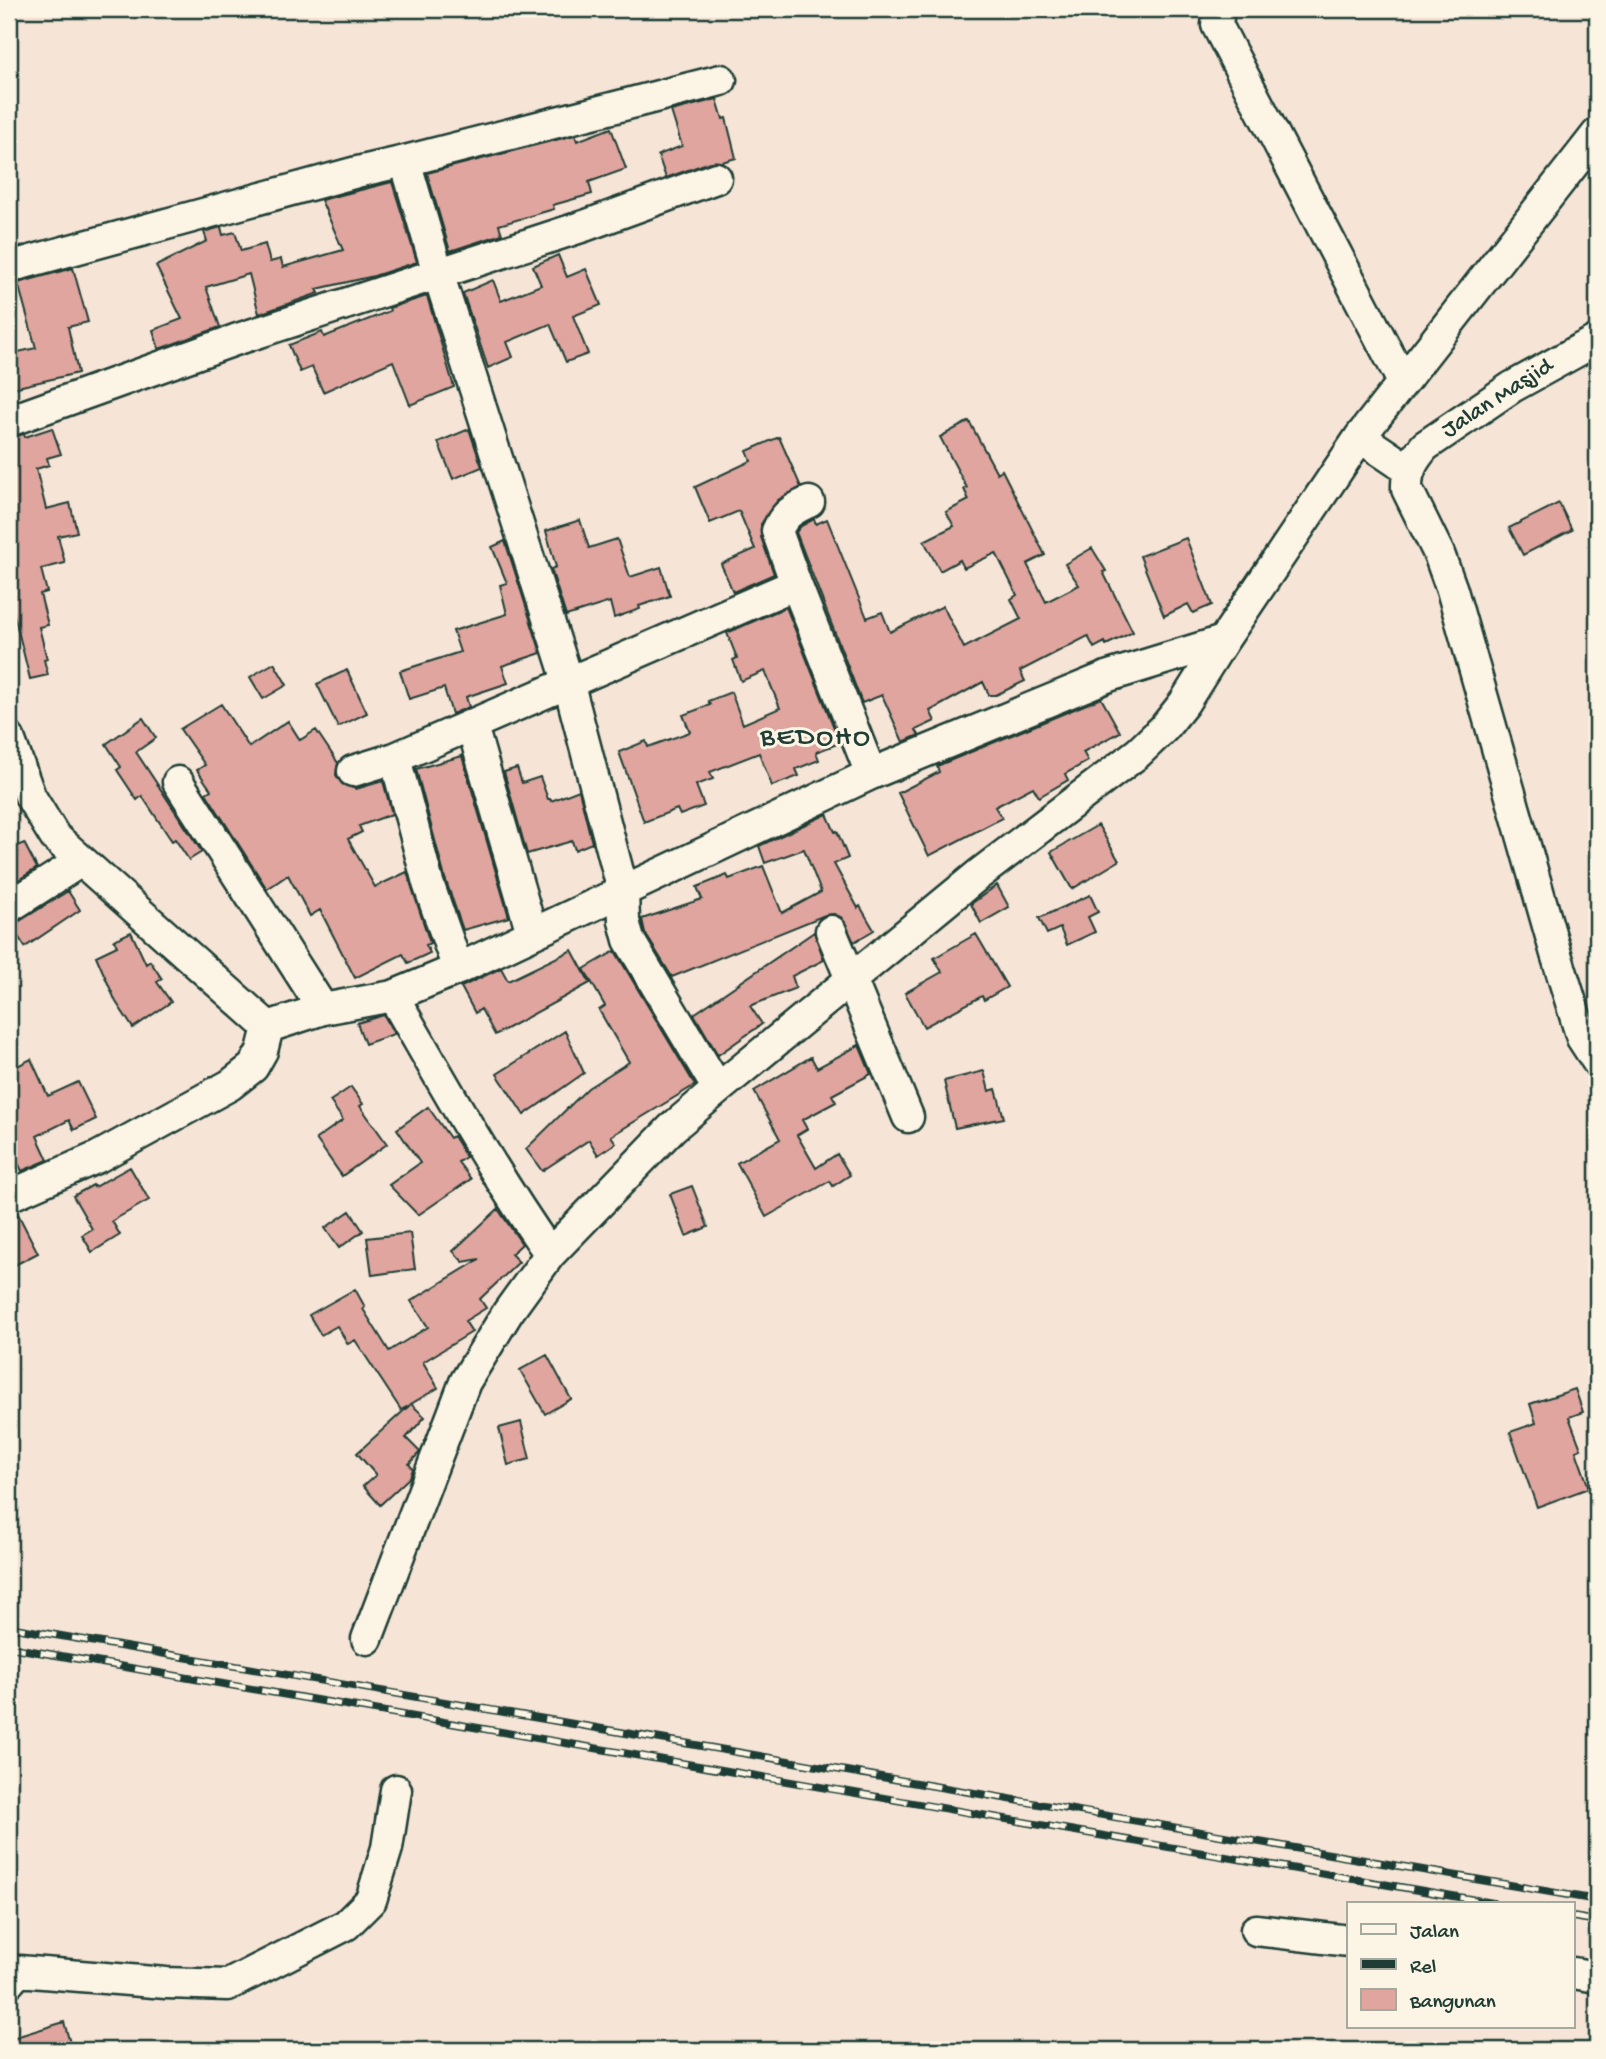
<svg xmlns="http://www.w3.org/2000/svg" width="1606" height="2059" font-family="'Gochi Hand',sans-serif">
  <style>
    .building { fill: #dfa59e; stroke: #1f3d34; stroke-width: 2 }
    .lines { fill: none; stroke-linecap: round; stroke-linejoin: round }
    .minor-casing { stroke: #1f3d34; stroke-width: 35 }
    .minor { stroke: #fcf5e5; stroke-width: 30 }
    .rail-casing { stroke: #1f3d34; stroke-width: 8 }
    .rail { stroke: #fcf5e5; stroke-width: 5; stroke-dasharray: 16; stroke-linecap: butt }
    .labels { text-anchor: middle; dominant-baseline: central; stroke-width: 6; stroke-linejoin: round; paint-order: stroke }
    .street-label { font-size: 24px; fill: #1f3d34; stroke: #fcf5e5 }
    .quarter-label { font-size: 28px; letter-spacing: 2px; fill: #1f3d34; stroke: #fcf5e5 }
  </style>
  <rect width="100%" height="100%" fill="#f6e5d7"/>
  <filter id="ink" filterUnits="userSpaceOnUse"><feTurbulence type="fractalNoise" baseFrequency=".0143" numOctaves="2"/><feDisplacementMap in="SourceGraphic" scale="14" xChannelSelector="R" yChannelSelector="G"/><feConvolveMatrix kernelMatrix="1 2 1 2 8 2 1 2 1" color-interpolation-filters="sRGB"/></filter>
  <g filter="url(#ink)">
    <path class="building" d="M 717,99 L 723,119 L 726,118 L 736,158 L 722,162 L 710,162 L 666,178 L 658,155 L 682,146 L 671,111 Z
      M 611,128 L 626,169 L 589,182 L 592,194 L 553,205 L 554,209 L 499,225 L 502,234 L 450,251 L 427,173 L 575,135 L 577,141 Z
      M 392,182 L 417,262 L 374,276 L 317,289 L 319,293 L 259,314 L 249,274 L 206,287 L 220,327 L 159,349 L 153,330 L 182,319 L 156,266 L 207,241 L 204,232 L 221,227 L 223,235 L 235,232 L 241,251 L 265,244 L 270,262 L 281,259 L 283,267 L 343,250 L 321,200 Z
      M 558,255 L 567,277 L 586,269 L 601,305 L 573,316 L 588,354 L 566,362 L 550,324 L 507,342 L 513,357 L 488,368 L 463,293 L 493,280 L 501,301 L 541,285 L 533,266 Z
      M 73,268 L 88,322 L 68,327 L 78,373 L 9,389 L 9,354 L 36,348 L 18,283 Z
      M 427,296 L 454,387 L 410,405 L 393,361 L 323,392 L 312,367 L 300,372 L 289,345 L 322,332 L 324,337 L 390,311 L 389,308 Z
      M 969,421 L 997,473 L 1002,470 L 1045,555 L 1027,564 L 1046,602 L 1079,585 L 1065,564 L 1092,548 L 1106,571 L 1103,572 L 1133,632 L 1106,645 L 1105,642 L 1094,648 L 1088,636 L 1020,671 L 1025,681 L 996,695 L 989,695 L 983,682 L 930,711 L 935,721 L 916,730 L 919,735 L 903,742 L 882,695 L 862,703 L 796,532 L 801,526 L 814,519 L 816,524 L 827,519 L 867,618 L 882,612 L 890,632 L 943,606 L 964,648 L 1021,619 L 1011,599 L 1017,595 L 996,553 L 964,568 L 960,560 L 940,571 L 924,541 L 954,526 L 946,512 L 969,500 L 964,489 L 967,488 L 940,437 Z
      M 52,428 L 61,454 L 47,458 L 49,465 L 36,469 L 46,509 L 70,503 L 77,532 L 58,536 L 65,563 L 41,569 L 47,592 L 40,594 L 48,625 L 39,627 L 47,659 L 44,660 L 48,675 L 30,679 L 9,594 L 9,438 L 24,434 L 25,437 Z
      M 469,429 L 482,467 L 453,479 L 438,442 Z
      M 779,437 L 801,487 L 778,500 L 761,524 L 761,537 L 774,574 L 733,592 L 721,564 L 755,549 L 739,511 L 710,523 L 695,487 L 751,461 L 747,451 Z
      M 1559,503 L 1572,530 L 1523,555 L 1509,528 Z
      M 580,520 L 589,548 L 617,539 L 630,577 L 661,567 L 670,596 L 639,606 L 640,609 L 614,618 L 610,602 L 566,616 L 551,569 L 556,567 L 546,531 Z
      M 1186,538 L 1212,605 L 1193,613 L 1188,604 L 1164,616 L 1140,556 Z
      M 505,541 L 541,653 L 502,666 L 508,683 L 466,697 L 469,707 L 452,714 L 444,688 L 409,699 L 400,671 L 460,652 L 453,631 L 507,614 L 500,585 L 507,583 L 492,547 Z
      M 786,607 L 840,743 L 816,752 L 819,760 L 796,769 L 799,776 L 772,786 L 759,753 L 710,772 L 713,779 L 696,785 L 704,806 L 680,815 L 677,809 L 644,822 L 619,752 L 646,741 L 648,747 L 690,732 L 683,715 L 710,705 L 708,701 L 731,692 L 743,724 L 780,708 L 765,671 L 741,681 L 733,660 L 737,658 L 727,633 Z
      M 274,663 L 287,685 L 263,699 L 250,677 Z
      M 347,670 L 367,713 L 338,727 L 317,684 Z
      M 1101,698 L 1120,732 L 1083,752 L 1088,761 L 1065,774 L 1068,780 L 1039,797 L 1033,787 L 995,807 L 1002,818 L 929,856 L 898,793 L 939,772 L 937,766 Z
      M 221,704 L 249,747 L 288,721 L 300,740 L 316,730 L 338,763 L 336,775 L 342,784 L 356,789 L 383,781 L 392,814 L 359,826 L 362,832 L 348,839 L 375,887 L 407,872 L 430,943 L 426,945 L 430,953 L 408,963 L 403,954 L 355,978 L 320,910 L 310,916 L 288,875 L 267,889 L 206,793 L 211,790 L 197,770 L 205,765 L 180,729 Z
      M 143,718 L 156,738 L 136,752 L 202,852 L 189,860 L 175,839 L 172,841 L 142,796 L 137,800 L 117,770 L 121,767 L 106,744 Z
      M 462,756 L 509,917 L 463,930 L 445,878 L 416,769 Z
      M 517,768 L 522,783 L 540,777 L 548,799 L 550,799 L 551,801 L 579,790 L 592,843 L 575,850 L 572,841 L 527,854 L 504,772 Z
      M 827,814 L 835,832 L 837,831 L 848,858 L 834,864 L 858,908 L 860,906 L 874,930 L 854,942 L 842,918 L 834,914 L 825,915 L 672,977 L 645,933 L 642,919 L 702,899 L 697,887 L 727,875 L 729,879 L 763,866 L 782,913 L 821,892 L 804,849 L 765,863 L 759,846 Z
      M 1098,825 L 1119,861 L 1072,889 L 1051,852 Z
      M 24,843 L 37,868 L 9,886 L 9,850 Z
      M 997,885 L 1009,907 L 981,923 L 971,904 Z
      M 68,891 L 80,910 L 25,947 L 10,924 L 18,922 Z
      M 1090,895 L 1098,912 L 1088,917 L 1095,932 L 1067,945 L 1060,928 L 1047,934 L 1039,918 Z
      M 131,932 L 146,964 L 150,961 L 162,979 L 157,982 L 171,1002 L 133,1028 L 116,1002 L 96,956 L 117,946 L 114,940 Z
      M 814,932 L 824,960 L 792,976 L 796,988 L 750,1006 L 762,1024 L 718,1055 L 694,1014 Z
      M 976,934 L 1007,987 L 984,1000 L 982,996 L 924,1027 L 905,993 L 942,972 L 934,958 Z
      M 572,950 L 590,983 L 495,1035 L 481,1009 L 475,1013 L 461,987 L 501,968 L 508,981 Z
      M 615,951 L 695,1085 L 611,1136 L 616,1143 L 598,1155 L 589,1140 L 542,1171 L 526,1149 L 588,1088 L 629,1062 L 599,1010 L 605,1006 L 584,969 Z
      M 384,1015 L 394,1034 L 365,1044 L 357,1023 Z
      M 565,1031 L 584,1073 L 524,1115 L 497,1074 Z
      M 859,1045 L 871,1074 L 832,1095 L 836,1102 L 802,1120 L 807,1129 L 797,1135 L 816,1168 L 837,1154 L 850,1175 L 833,1186 L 830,1181 L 766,1217 L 737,1163 L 780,1139 L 754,1091 L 811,1057 L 817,1068 Z
      M 31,1059 L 48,1096 L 78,1082 L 96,1119 L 74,1130 L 69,1120 L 37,1136 L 48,1160 L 22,1171 L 9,1145 L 9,1070 Z
      M 984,1071 L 989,1091 L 996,1089 L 1004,1118 L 955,1128 L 944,1081 Z
      M 351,1087 L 363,1104 L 360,1106 L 387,1144 L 342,1176 L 316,1139 L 343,1120 L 330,1101 Z
      M 428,1107 L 450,1138 L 453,1136 L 466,1157 L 458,1162 L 471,1179 L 418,1215 L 389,1185 L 420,1163 L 397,1129 Z
      M 130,1167 L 149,1200 L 112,1221 L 120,1235 L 92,1252 L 82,1235 L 92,1229 L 73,1196 L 93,1185 L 94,1187 Z
      M 692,1186 L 708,1227 L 686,1236 L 670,1194 Z
      M 498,1209 L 522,1244 L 511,1254 L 519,1262 L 480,1299 L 486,1308 L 465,1321 L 472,1332 L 423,1362 L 438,1388 L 411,1404 L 425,1417 L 406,1438 L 420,1452 L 409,1464 L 413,1469 L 410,1477 L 380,1505 L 363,1486 L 376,1475 L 357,1453 L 410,1405 L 401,1410 L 355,1340 L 348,1344 L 337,1326 L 321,1335 L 309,1315 L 355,1289 L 365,1307 L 363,1309 L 389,1351 L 428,1327 L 411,1301 L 480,1259 L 463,1262 L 453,1251 Z
      M 350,1211 L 363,1231 L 339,1248 L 325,1228 Z
      M 17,1212 L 38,1253 L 9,1268 L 9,1213 Z
      M 410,1233 L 415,1269 L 372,1275 L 367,1238 Z
      M 547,1355 L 571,1399 L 545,1414 L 520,1370 Z
      M 1575,1389 L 1583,1412 L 1569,1417 L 1581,1449 L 1576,1451 L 1589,1488 L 1537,1507 L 1510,1432 L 1536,1423 L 1530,1404 Z
      M 521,1422 L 530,1459 L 508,1465 L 499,1428 Z
      M 64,2022 L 72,2050 L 9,2050 L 9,2039 Z"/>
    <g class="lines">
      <defs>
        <path id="minor" d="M 1219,9 L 1217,25 L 1403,382
          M 405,161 L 721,80
          M 9,267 L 357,172 L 405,161 L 438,273 L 568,681 L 623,891 L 624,921 L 629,940 L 718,1089
          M 1597,340 L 1512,387 L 1425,446 C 1414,459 1406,471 1407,489 L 1439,554 L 1452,590 L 1556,954 L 1582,1038 L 1597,1061
          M 9,421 L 235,340 L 587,225 L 716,178
          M 1360,437 L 1409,470
          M 796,584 L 777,531 C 784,514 793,509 809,502
          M 472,726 L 532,933
          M 9,738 L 30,796 L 55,837 L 268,1027 L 323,1009 L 393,996 L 458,969 L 871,774 L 1109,676 L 1223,641 L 1360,437 L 1597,134
          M 395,758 L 428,883 L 458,969
          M 353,771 L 395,758 L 796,584 L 871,774
          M 178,782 L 323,1009
          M 9,907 L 81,861
          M 831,931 L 908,1117
          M 393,996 C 443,1083 492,1171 550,1254
          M 9,1196 L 98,1157 L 230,1085 L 253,1067 L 262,1051 L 268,1027
          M 367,1639 L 465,1382 L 508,1312 L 550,1254 L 672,1128 L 718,1089 L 978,875 L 1138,753 L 1164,728 L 1184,703 L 1223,641
          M 1256,1930 L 1349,1941
          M 1573,1973 L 1597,1977
          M 9,1982 L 19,1971 L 166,1983 L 228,1985 L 346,1925 L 371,1900 L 387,1848 L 396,1790"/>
      </defs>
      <use href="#minor" class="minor-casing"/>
      <use href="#minor" class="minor"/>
      <defs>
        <path id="rail" d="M 9,1627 L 1597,1900
          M 9,1647 L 1493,1903
          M 1573,1917 L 1597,1921"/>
      </defs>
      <use href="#rail" class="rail-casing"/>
      <use href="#rail" class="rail"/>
    </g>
  </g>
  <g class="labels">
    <g class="street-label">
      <text transform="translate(1498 399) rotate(-33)">Jalan Masjid</text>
    </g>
    <g class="quarter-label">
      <text x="816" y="738">BEDOHO</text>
    </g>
  </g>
  <rect width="1606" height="2059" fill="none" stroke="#fcf5e5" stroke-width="35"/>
  <rect x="18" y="18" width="1571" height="2024" fill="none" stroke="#1f3d34" stroke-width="2.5" filter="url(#ink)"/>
  <rect x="1347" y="1902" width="228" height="126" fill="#fcf5e5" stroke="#a4ab9e" stroke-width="2"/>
  <rect x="1361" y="1924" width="35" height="10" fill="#fcf5e5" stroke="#a4ab9e" stroke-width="2"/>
  <text x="1410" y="1937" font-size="21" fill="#1f3d34">Jalan</text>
  <rect x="1361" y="1959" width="35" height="10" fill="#1f3d34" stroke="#a4ab9e" stroke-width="2"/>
  <text x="1410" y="1972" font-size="21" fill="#1f3d34">Rel</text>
  <rect x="1361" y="1989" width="35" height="21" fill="#dfa59e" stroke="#a4ab9e" stroke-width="2"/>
  <text x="1410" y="2007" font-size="21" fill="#1f3d34">Bangunan</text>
</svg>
